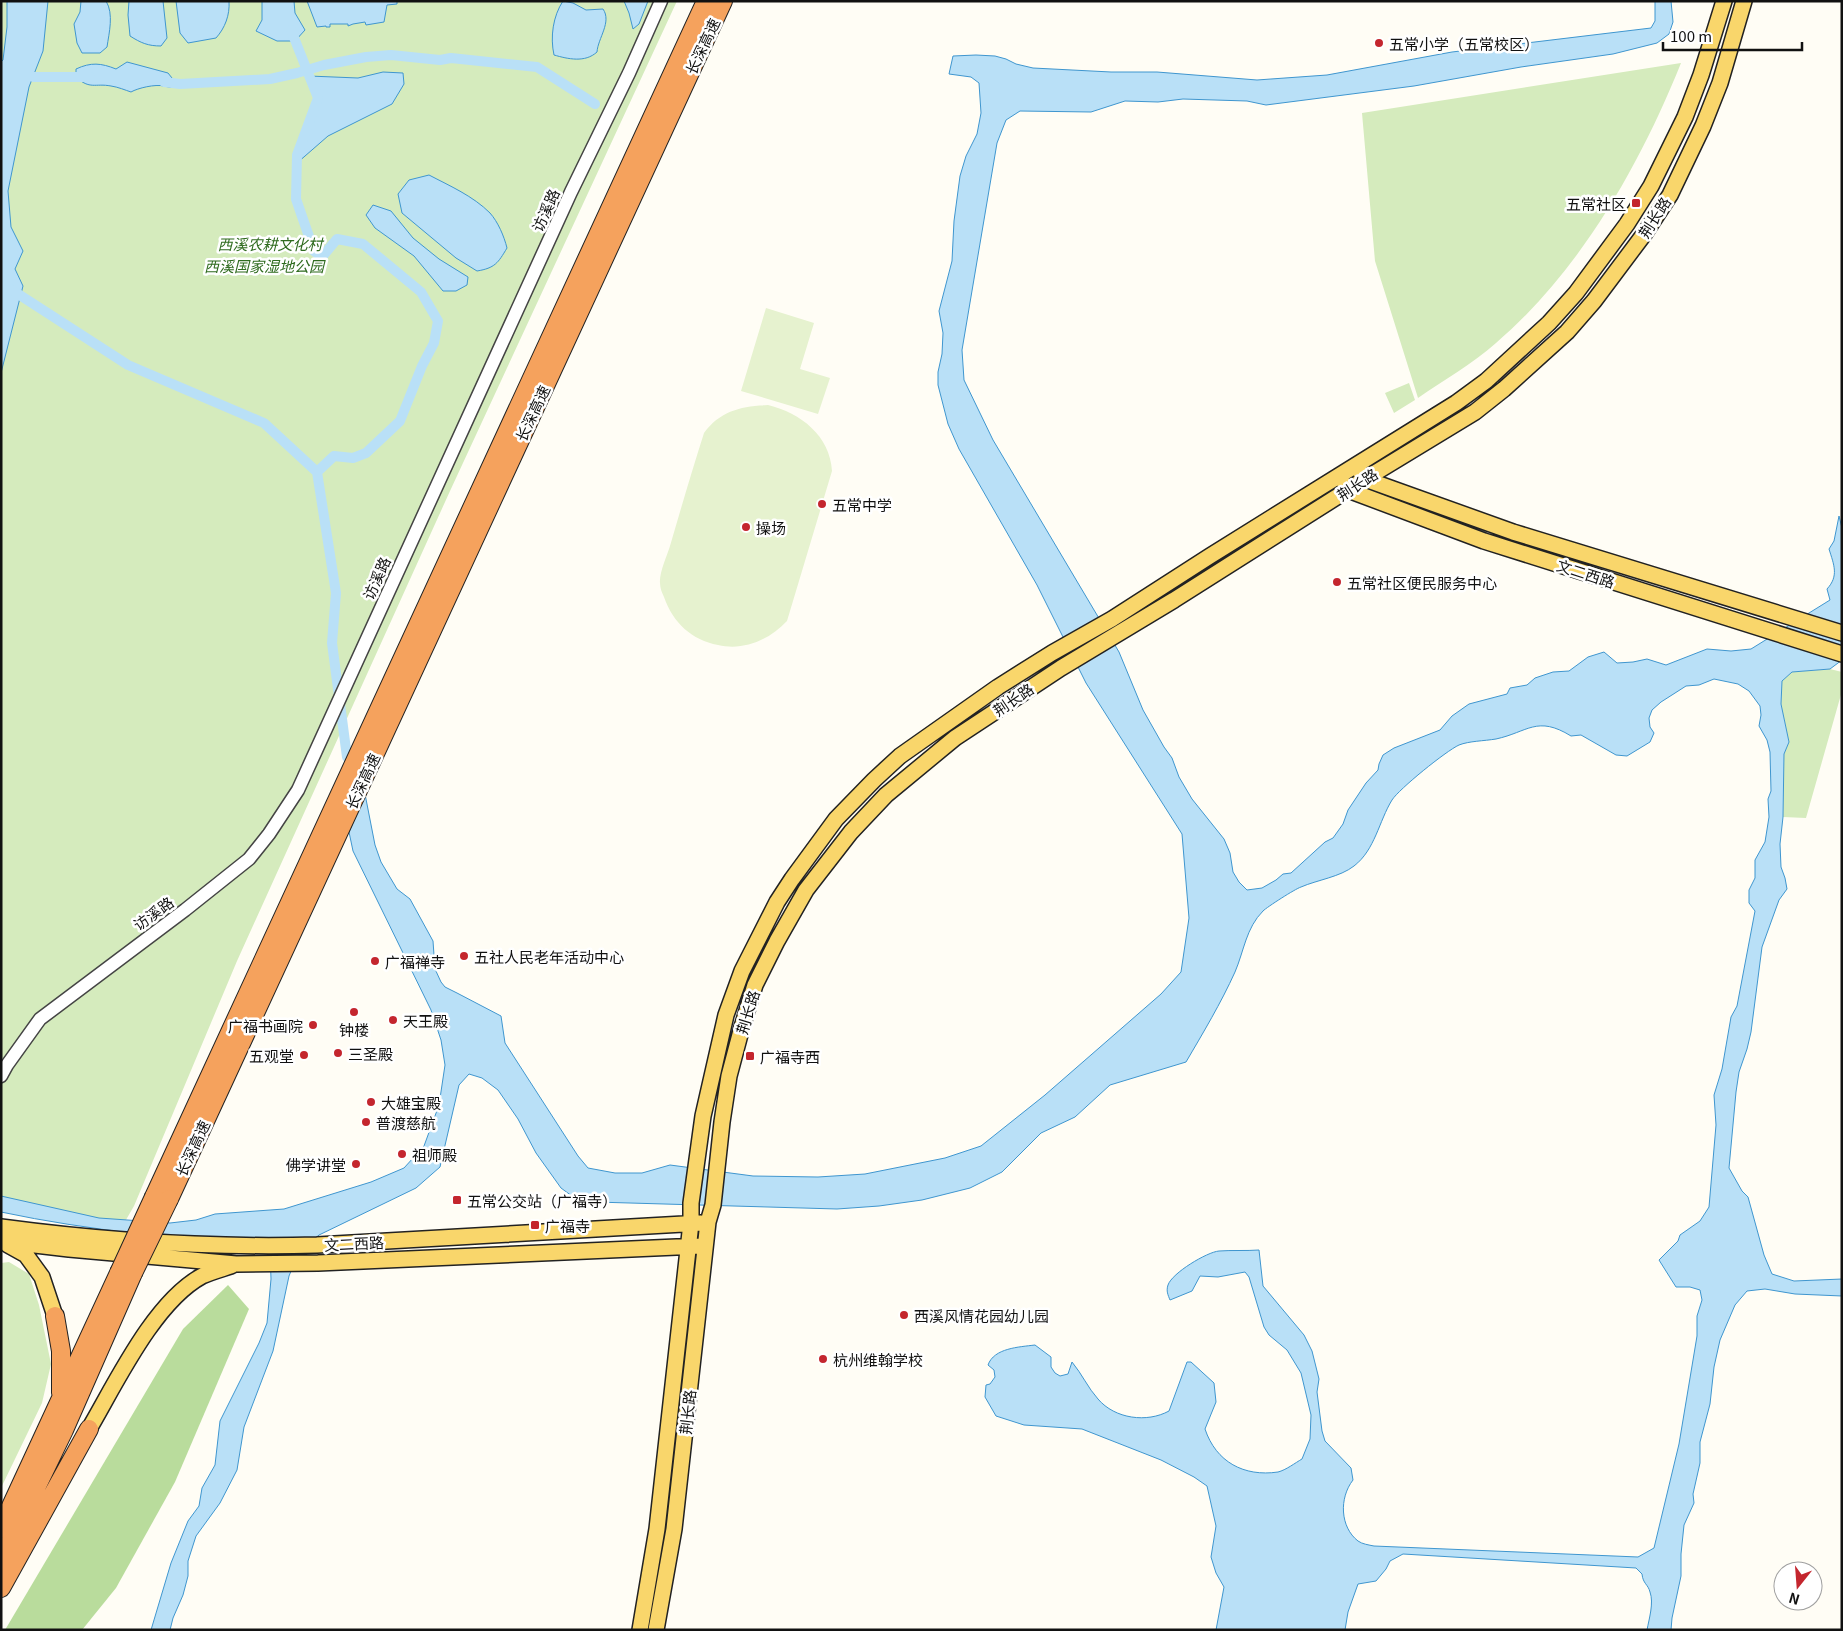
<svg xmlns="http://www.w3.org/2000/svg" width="1843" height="1631" font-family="Georgia,'Noto Sans SC',serif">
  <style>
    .green { fill: #d5ebbd }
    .forest { fill: #b9dc9c }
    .pitch { fill: #e6f2cf }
    .water { fill: #b9e0f7; stroke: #3f96cf }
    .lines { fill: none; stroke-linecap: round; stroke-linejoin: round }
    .canal { stroke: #b9e0f7; stroke-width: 10 }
    .minor-casing { stroke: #444; stroke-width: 15 }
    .major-casing { stroke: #222; stroke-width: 18 }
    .highway-casing { stroke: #222; stroke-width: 20 }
    .minor { stroke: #fff; stroke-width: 12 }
    .major { stroke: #f9d66b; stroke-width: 15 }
    .highway { stroke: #f5a25d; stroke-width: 18 }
    .highway-bridge-casing { stroke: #222; stroke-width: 20; stroke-linecap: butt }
    .highway-bridge { stroke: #f5a25d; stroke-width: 18 }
    .poi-dot { fill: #c4262e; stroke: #fff; stroke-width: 2 }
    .labels { text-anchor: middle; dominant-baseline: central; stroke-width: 5; stroke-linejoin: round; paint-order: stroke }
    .poi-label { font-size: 15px; fill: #111; stroke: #fff; text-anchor: start }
    .street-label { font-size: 15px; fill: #111; stroke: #fff }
    .park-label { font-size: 15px; font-style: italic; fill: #2f6b1f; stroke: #fff }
  </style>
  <rect width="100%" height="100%" fill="#fffdf5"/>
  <path class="green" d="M 1,1 L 677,1 L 450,491 L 237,961 L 134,1206 L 123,1225 L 1,1210 Z
    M 1681,63 C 1640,165 1580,271 1496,343 C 1472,364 1444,380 1418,398 L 1375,261 L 1362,113 Z
    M 1409,383 L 1415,400 L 1394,413 L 1385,393 Z
    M 1830,669 L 1842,672 L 1842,691 L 1806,818 L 1783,817 L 1784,754 L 1789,742 L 1781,704 L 1782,681 L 1792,672 Z
    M 9,1262 L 29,1274 L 39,1305 L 51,1364 L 42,1403 L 1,1488 L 1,1263 Z"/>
  <path class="forest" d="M 228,1285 L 249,1309 L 175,1482 L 116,1588 L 82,1630 L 5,1630 L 183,1329 Z"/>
  <path class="pitch" d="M 766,308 L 814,323 L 800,369 L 830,378 L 818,414 L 741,391 Z
    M 768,405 C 801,413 830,436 832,471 L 787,621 C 769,640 744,651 718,645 C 692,640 673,623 664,597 C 662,593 660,588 660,583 C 659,573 667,556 670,546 C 681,508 692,471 704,433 C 720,411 741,406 768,405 Z"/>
  <path class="water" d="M 7,1 L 48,1 L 43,51 L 29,87 L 8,191 L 11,227 L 23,251 L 15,269 L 23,286 L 1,373 L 1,62 L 3,60 L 7,27 Z
    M 81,1 L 106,1 C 114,14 109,33 107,47 L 100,53 L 82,53 L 77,43 L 74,24 L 80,12 Z
    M 129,1 L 163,1 L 167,38 L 161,46 C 148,46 141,43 130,36 L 128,15 Z
    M 176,1 L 229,1 C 230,15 225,28 216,38 L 188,43 L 180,33 Z
    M 262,1 L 294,1 L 295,13 L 305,30 L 295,41 L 277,41 L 256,31 L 262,20 Z
    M 397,1 L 397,4 L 387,5 L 384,22 L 366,25 L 365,22 L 353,24 L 348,26 L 348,24 L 330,24 L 330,27 L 326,27 L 326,26 L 317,27 L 307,1 Z
    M 563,1 L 573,3 L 586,10 L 603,9 C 612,22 598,38 597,52 C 585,63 568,59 554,55 C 550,37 553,16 563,1 Z
    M 624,1 L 648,1 L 639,24 L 633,29 L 629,13 Z
    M 1655,1 L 1671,1 L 1673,22 L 1669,34 L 1657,43 L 1613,54 L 1521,67 L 1414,86 L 1266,105 L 1247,101 L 1183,99 L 1158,102 L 1125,101 L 1091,112 L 1020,111 L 1006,120 L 997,143 L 962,350 L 964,380 L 993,440 L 1119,652 L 1143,710 L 1164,747 L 1172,758 L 1179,777 L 1192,799 L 1224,839 L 1230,853 L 1233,872 L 1239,882 L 1247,890 L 1262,888 L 1276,880 L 1283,874 L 1291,873 L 1325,842 L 1333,838 L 1343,824 L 1348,810 L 1366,783 L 1378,770 L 1379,764 L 1383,755 L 1394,748 L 1440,730 L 1452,716 L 1469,704 L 1507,694 L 1510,688 L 1527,685 L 1535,678 L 1553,672 L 1569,671 L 1588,657 L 1604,652 L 1617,663 L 1633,662 L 1647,659 L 1666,665 L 1707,649 L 1731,651 L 1751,649 L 1830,600 L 1827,589 C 1839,576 1834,565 1829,549 L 1834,541 L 1839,516 L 1842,528 L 1842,660 L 1830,669 L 1792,672 L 1782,681 L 1781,704 L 1789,742 L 1784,754 L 1783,817 L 1780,844 L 1781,867 L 1785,878 L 1787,889 L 1779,900 L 1762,947 L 1751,1032 L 1747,1049 L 1739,1072 L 1736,1092 L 1729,1168 L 1742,1191 L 1748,1197 L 1764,1255 L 1772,1274 L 1794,1281 L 1842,1279 L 1842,1296 L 1795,1294 L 1765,1289 L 1747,1291 L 1735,1305 L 1720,1340 L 1714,1367 L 1710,1404 L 1700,1442 L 1700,1463 L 1693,1494 L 1694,1503 L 1684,1525 L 1681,1554 L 1681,1576 L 1672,1618 L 1671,1630 L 1647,1630 C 1649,1619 1654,1603 1650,1592 C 1648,1584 1643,1584 1642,1574 L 1636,1568 L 1403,1554 L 1390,1561 L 1386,1569 L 1376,1581 L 1358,1584 L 1348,1612 L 1345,1630 L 1216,1630 L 1224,1587 L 1216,1573 L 1211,1557 L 1216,1526 L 1207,1486 L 1194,1477 L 1161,1460 L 1082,1429 L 1024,1425 L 996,1416 L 985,1397 L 986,1385 L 990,1384 L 995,1377 L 994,1370 L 988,1365 C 994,1348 1019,1347 1035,1345 L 1051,1357 L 1051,1367 L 1055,1373 L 1060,1376 L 1068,1374 L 1072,1362 C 1082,1374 1088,1388 1098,1399 C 1115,1419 1147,1423 1169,1411 L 1187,1362 L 1191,1362 L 1214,1383 L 1216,1402 L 1205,1429 C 1216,1462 1244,1477 1278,1472 C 1286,1470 1295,1463 1302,1459 L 1310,1439 L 1311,1415 L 1301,1373 L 1287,1350 L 1269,1335 L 1264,1327 L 1249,1277 L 1245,1272 L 1218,1277 L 1200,1276 L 1192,1291 L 1170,1300 C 1168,1295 1166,1291 1168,1285 C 1172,1273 1207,1252 1219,1251 C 1232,1250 1246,1251 1259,1250 L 1263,1286 L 1304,1335 L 1312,1351 L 1319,1379 L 1317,1392 L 1322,1431 L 1325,1441 L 1351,1468 L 1353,1480 C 1339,1498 1340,1527 1358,1541 C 1362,1544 1369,1545 1374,1546 L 1638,1557 L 1654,1548 L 1679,1444 L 1697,1336 L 1697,1316 L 1702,1300 L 1700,1290 L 1690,1287 L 1676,1287 L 1659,1260 L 1678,1241 L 1680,1235 L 1700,1221 L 1709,1207 L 1716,1125 L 1714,1095 L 1722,1069 L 1731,1017 L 1737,1006 L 1755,911 L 1749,903 L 1749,890 L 1755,878 L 1755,860 L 1765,842 L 1769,817 L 1768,799 L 1771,791 L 1770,752 L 1767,740 L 1759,726 L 1761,715 L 1760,706 L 1749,691 L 1738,684 L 1714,679 L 1699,685 L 1686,686 L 1661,702 L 1652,710 L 1649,718 L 1650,727 L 1654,733 L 1650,742 L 1627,756 L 1616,755 L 1581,735 L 1571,736 C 1537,715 1528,732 1496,739 C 1484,741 1469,741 1459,745 C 1446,751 1399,789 1392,800 C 1379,821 1375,850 1354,866 C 1340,877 1317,880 1301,887 C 1295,889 1267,907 1263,911 C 1246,928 1244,951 1235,972 C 1221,1003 1203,1033 1186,1062 L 1110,1085 L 1075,1117 L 1041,1133 L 1002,1172 L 970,1188 L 922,1200 L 879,1206 L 837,1209 L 595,1202 L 576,1199 L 561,1188 L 536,1153 L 518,1119 L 498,1090 L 482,1078 L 469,1074 L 459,1085 L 440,1167 L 416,1188 L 319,1235 L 298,1254 L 289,1276 L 273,1351 L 244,1427 L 237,1470 L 220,1503 L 196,1536 L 188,1561 L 188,1576 L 183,1595 L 173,1618 L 170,1630 L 151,1630 L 171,1563 L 188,1521 L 199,1506 L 202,1488 L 215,1465 L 220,1421 L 259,1343 L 267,1323 L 271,1279 L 270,1250 C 180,1238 90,1231 1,1212 L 1,1196 L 99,1218 L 170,1223 L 196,1220 L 215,1214 L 284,1209 L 371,1182 L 404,1168 L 424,1146 L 439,1105 L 445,1065 L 441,1040 L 431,1010 L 353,851 L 349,832 L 365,794 L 375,845 L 381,862 L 397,889 L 410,899 L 433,941 L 435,969 L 441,982 L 445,987 L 457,993 L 501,1016 L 505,1043 L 578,1156 L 588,1168 L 615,1173 L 642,1173 L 670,1165 L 753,1176 L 818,1177 L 865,1174 L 945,1158 L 981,1146 L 1045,1095 L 1161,994 L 1181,972 L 1189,918 L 1182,834 L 1086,683 L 1037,585 L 959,449 L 948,424 L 938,385 L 938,372 L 942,354 L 943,333 L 939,311 L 952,261 L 954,221 L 960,176 L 966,156 L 977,134 L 981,113 L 979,83 L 971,77 L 949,74 L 953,56 L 976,55 L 995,56 L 1006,59 L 1016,64 L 1033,68 L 1111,72 L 1157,72 L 1257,80 L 1327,75 L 1452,52 L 1651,28 L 1655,21 Z
    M 127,62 L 168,73 L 176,83 L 176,87 C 171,88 169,87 164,86 C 155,84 138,88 131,92 C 125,90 118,87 111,86 C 95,83 90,90 76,77 L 76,69 C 91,62 101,63 116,69 Z
    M 383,72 L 403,73 L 404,84 L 392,104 L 328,136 L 297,163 L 318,98 L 309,76 L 358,78 Z
    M 429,175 C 450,186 473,196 490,213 C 498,222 504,236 507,248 C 498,263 495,268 477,271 L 456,258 L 402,213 L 398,194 L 409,180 Z
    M 373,205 L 391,211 L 413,238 L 439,259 L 468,277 L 467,285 L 456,291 L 443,291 L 414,256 L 375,228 L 366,215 Z"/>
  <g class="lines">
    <path class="canal" d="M 291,30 L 318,98 L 297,155 L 296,199 L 314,251 L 322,257 L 337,239 L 363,244 L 421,292 L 438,321 L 434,343 L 422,366 L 400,421 L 366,453 L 353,458 L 334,456 L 317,472
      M 33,77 L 90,77
      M 164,82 L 180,84 L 270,79 L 297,73 L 324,65 L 366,57 L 391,55 L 440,60 L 451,58 L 537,67 L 595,104
      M 1,283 L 128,365 L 264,423 L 317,472 L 336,593 L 332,643 L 347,757"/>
    <defs>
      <path id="minor" d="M 1,1076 L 7,1065 L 40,1019 L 185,910 L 249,859 L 269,834 L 298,790 L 571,192 L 629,73 L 661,1"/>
      <path id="major" d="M 1361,473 L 1365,479 L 1513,532 L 1842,633
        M 1345,485 L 1348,490 L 1484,541 L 1842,654
        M 1,1227 C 106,1241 211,1248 317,1245 L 701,1223
        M 1,1241 L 69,1249 L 236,1264 L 318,1263 L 699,1246
        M 8,1245 L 26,1255 L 42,1277 L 55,1316
        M 89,1429 C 116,1383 154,1302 202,1276 C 211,1272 222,1269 231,1266
        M 640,1630 L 657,1529 L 691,1223 L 691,1203 L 703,1116 L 726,1015 L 742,971 L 777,902 L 792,879 L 836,819 L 874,780 L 900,756 L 998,687 L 1052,653 L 1112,619 L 1210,556 L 1456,403 L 1486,381 L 1549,323 L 1576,293 L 1627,224 L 1651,186 L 1685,117 L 1701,75 L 1724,1
        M 656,1630 L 674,1529 L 708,1222 L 713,1205 L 722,1122 L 729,1076 L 742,1027 L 755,985 L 777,941 L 806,890 L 851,832 L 886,795 L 955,738 L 1061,668 L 1174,600 L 1365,479 L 1475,412 L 1504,389 L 1567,332 L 1594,301 L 1645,233 L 1670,195 L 1703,126 L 1720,83 L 1744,1"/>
      <path id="highway" d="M 154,1197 L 706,1
        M 169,1199 L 723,1
        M 55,1316 L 61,1351 L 61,1393
        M 1,1528 L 119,1273
        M 1,1560 L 64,1430 L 133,1273
        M 1,1588 L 89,1429"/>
    </defs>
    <use href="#minor" class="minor-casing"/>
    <use href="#major" class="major-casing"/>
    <use href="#highway" class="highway-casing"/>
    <use href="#minor" class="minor"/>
    <use href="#major" class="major"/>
    <use href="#highway" class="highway"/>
    <defs>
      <path id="highway-bridge" d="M 119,1273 L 154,1197
        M 133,1273 L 169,1199"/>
    </defs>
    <use href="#highway-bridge" class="highway-bridge-casing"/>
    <use href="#highway-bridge" class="highway-bridge"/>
  </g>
  <g class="poi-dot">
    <circle cx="1379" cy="43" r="5"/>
    <rect x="1631" y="198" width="10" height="10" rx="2.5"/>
    <circle cx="822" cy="504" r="5"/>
    <circle cx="746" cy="527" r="5"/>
    <circle cx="1337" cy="582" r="5"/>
    <circle cx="464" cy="956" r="5"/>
    <circle cx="375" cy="961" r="5"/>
    <circle cx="354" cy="1012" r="5"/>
    <circle cx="393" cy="1020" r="5"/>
    <circle cx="313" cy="1025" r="5"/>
    <circle cx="338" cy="1053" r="5"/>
    <circle cx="304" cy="1055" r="5"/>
    <rect x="745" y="1051" width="10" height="10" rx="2.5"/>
    <circle cx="371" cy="1102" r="5"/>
    <circle cx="366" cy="1122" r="5"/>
    <circle cx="402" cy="1154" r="5"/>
    <circle cx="356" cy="1164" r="5"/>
    <rect x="452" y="1195" width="10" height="10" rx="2.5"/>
    <rect x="530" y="1220" width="10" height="10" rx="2.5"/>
    <circle cx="904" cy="1315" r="5"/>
    <circle cx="823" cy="1359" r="5"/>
  </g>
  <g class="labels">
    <g class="poi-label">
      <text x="1389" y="43">五常小学（五常校区）</text>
      <text x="1626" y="203" text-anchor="end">五常社区</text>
      <text x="832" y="504">五常中学</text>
      <text x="756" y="527">操场</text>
      <text x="1347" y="582">五常社区便民服务中心</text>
      <text x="474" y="956">五社人民老年活动中心</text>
      <text x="385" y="961">广福禅寺</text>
      <text x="403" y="1020">天王殿</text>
      <text x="303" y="1025" text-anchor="end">广福书画院</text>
      <text x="354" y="1029" text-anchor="middle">钟楼</text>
      <text x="348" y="1053">三圣殿</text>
      <text x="294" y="1055" text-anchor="end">五观堂</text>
      <text x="760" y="1056">广福寺西</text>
      <text x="381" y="1102">大雄宝殿</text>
      <text x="376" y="1122">普渡慈航</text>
      <text x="412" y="1154">祖师殿</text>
      <text x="346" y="1164" text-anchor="end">佛学讲堂</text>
      <text x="467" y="1200">五常公交站（广福寺）</text>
      <text x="545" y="1225">广福寺</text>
      <text x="914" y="1315">西溪风情花园幼儿园</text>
      <text x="833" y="1359">杭州维翰学校</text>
    </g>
    <g class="street-label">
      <text transform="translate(702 46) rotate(-65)">长深高速</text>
      <text transform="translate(545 210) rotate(-66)">访溪路</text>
      <text transform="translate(1654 217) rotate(-57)">荆长路</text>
      <text transform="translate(532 413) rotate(-65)">长深高速</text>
      <text transform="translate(1357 484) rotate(-33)">荆长路</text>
      <text transform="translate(1586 573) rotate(18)">文二西路</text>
      <text transform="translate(376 578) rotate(-66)">访溪路</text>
      <text transform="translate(1013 699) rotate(-34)">荆长路</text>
      <text transform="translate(362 781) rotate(-65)">长深高速</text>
      <text transform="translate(153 913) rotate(-36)">访溪路</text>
      <text transform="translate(747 1012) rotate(-73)">荆长路</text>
      <text transform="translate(192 1148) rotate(-65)">长深高速</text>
      <text transform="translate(354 1243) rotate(-3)">文二西路</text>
      <text transform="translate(687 1412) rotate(-84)">荆长路</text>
    </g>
    <g class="park-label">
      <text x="270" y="243">西溪农耕文化村</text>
      <text x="264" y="265">西溪国家湿地公园</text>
    </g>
  </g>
  <rect width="1843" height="1631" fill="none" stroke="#111111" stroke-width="5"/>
  <g transform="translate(1798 1586) rotate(197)"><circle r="24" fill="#ffffff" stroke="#a0a0a0"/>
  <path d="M0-4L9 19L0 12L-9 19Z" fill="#c4262e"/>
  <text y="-8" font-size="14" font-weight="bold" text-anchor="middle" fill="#111111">N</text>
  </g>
  <path d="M1663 42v8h139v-8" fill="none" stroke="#111111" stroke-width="2.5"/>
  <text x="1670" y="42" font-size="15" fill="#111111" stroke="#ffffff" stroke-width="4" paint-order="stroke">100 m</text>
</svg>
